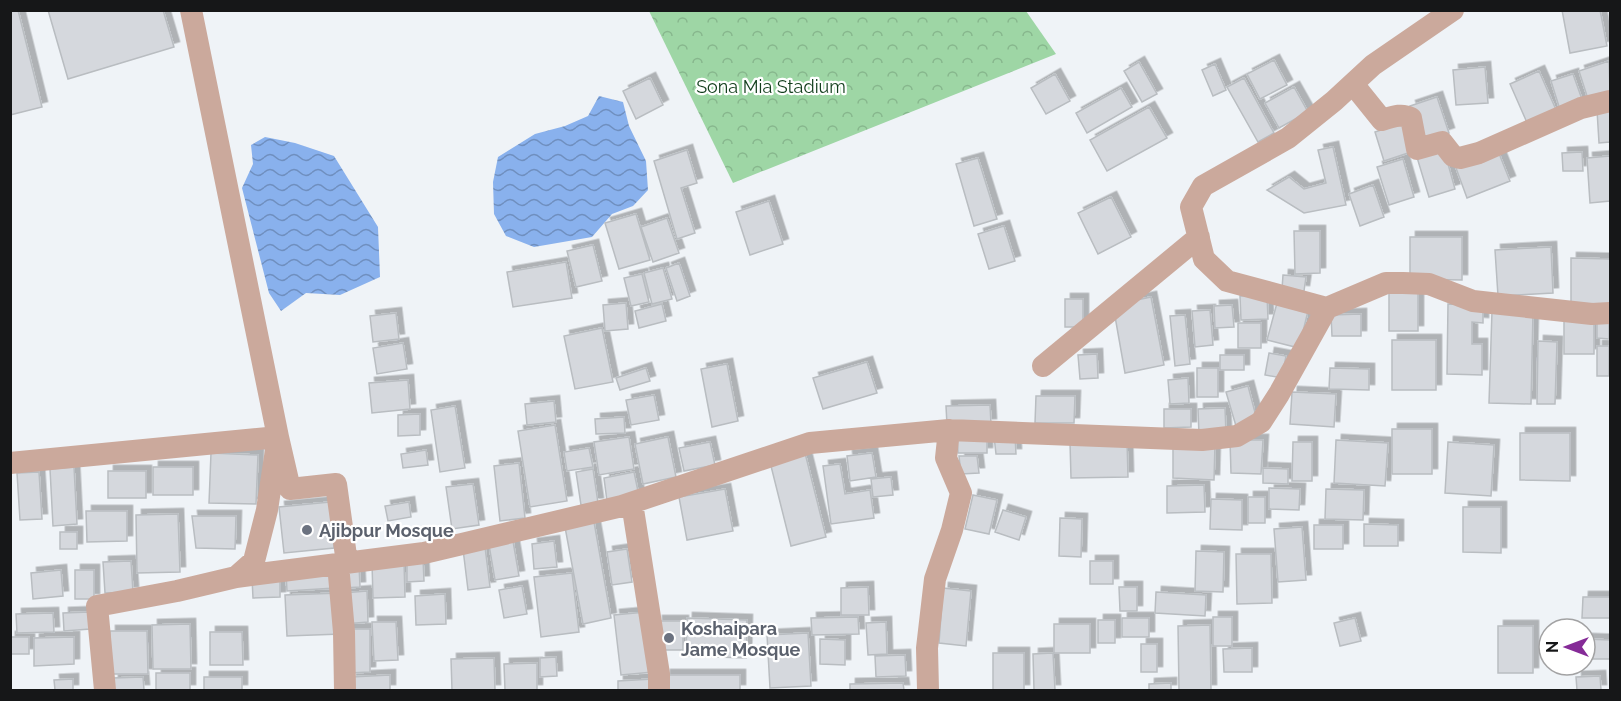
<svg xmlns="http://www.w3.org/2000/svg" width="1621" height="701" font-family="Raleway,sans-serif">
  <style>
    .forest { fill: url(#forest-crowns) }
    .water { fill: url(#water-waves) }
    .building { fill: #d5d8dd; stroke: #b9bdc1; stroke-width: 1.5; filter: url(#shadow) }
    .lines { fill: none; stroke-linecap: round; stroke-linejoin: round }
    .minor { stroke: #cba99c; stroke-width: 22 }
    .worship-dot { fill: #6b7280; stroke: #fff; stroke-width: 2 }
    .labels { text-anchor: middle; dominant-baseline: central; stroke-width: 4.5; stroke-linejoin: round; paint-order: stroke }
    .park-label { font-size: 18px; fill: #113d1b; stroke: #fff }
    .worship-label { font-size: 18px; font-weight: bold; fill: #5b616d; stroke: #fff; text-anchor: start }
  </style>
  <defs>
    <pattern id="forest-crowns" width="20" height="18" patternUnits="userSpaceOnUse" patternTransform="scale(1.5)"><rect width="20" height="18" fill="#9ed6a5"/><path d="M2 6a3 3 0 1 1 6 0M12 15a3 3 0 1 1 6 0" fill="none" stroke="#87b78d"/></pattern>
    <pattern id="water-waves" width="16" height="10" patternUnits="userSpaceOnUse" patternTransform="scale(1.5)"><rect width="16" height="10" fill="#89b1ed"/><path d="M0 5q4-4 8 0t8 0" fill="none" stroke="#6f8fbf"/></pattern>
    <filter id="shadow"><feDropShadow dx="5.5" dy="-5.5" stdDeviation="0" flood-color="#0004"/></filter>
  </defs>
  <rect width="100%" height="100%" fill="#eff3f7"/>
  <path class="forest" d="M 649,11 L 1026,11 L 1056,54 L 733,183 Z"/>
  <path class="water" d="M 599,96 L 623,102 L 629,126 L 646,161 L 648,190 L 633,206 L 612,214 L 592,237 L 534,247 L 506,236 L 494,214 L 493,182 L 498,157 L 535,134 L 565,126 L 588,116 Z
    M 265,137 L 295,143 L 334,156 L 378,227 L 380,277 L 340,295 L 306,293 L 281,311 L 269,293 L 242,188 L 253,164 L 251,145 Z"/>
  <path class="building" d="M 10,10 L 18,10 L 42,107 L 10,115 Z
    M 48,10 L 163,10 L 174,47 L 68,79 Z
    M 1562,10 L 1600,10 L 1607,46 L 1570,53 Z
    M 1274,60 L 1287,85 L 1260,99 L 1247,74 Z
    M 1609,61 L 1610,92 L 1588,99 L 1579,71 Z
    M 1139,62 L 1157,94 L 1142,102 L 1124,71 Z
    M 1215,64 L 1226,90 L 1213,96 L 1202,70 Z
    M 1485,67 L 1488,103 L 1456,105 L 1453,70 Z
    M 1539,71 L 1557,112 L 1528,125 L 1510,84 Z
    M 1055,74 L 1070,101 L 1046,114 L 1031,88 Z
    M 1573,74 L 1584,105 L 1561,113 L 1551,81 Z
    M 650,78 L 663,105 L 636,119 L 623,91 Z
    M 1244,78 L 1274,133 L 1258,142 L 1227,87 Z
    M 1294,87 L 1308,112 L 1279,128 L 1265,103 Z
    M 1121,88 L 1132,107 L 1087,133 L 1076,113 Z
    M 1437,97 L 1449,133 L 1423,142 L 1410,106 Z
    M 1149,107 L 1167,138 L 1107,171 L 1090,140 Z
    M 1597,110 L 1610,110 L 1610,142 L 1599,143 Z
    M 1405,122 L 1414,151 L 1384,161 L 1375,132 Z
    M 1443,146 L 1455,189 L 1429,197 L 1416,154 Z
    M 1333,147 L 1346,205 L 1304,213 L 1267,190 L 1289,177 L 1304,189 L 1326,183 L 1318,150 Z
    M 687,150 L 697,183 L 681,188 L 695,233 L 677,239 L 654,161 Z
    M 1498,151 L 1510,181 L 1467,198 L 1456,168 Z
    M 1582,152 L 1583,171 L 1563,171 L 1562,153 Z
    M 1610,156 L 1610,201 L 1590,203 L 1587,158 Z
    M 978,158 L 997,219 L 974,226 L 956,164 Z
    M 1403,159 L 1414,197 L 1389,205 L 1377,167 Z
    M 1373,185 L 1384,217 L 1360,226 L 1349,194 Z
    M 1111,197 L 1131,237 L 1098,254 L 1078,213 Z
    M 769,201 L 783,244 L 750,255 L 736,212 Z
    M 636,214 L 650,260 L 619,269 L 605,223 Z
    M 667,218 L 679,253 L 653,262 L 641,227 Z
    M 1004,226 L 1015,261 L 989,269 L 978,234 Z
    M 1294,231 L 1320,231 L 1320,273 L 1295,274 Z
    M 1410,237 L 1462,237 L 1462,280 L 1410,279 Z
    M 593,245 L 602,281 L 576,287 L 567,251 Z
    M 1551,247 L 1553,293 L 1498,296 L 1495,250 Z
    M 1571,258 L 1610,259 L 1610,308 L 1571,308 Z
    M 566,262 L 572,298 L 513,307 L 507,272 Z
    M 679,263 L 690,296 L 677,301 L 666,268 Z
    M 663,268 L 672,299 L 652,304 L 644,273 Z
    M 642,274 L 649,302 L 631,306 L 624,278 Z
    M 1283,275 L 1306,277 L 1304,291 L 1282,289 Z
    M 1389,288 L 1418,288 L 1418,331 L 1389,331 Z
    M 1267,295 L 1268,319 L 1241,320 L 1240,296 Z
    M 1151,297 L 1164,365 L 1125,373 L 1113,305 Z
    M 1065,299 L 1083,299 L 1083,327 L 1065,327 Z
    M 626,303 L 628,329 L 605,331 L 603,305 Z
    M 1277,303 L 1308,311 L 1299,348 L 1267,340 Z
    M 662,304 L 666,321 L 639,328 L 635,311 Z
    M 1448,304 L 1483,305 L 1483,323 L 1472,322 L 1472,344 L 1482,344 L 1482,375 L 1447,374 Z
    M 1232,305 L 1234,327 L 1215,328 L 1214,306 Z
    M 1210,310 L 1213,345 L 1195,347 L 1192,311 Z
    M 1492,311 L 1533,312 L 1531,404 L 1489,403 Z
    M 396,313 L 399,339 L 373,342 L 370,316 Z
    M 1361,314 L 1361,336 L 1332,336 L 1331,315 Z
    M 1185,315 L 1190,364 L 1175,366 L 1170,316 Z
    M 1564,317 L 1594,317 L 1594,354 L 1564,354 Z
    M 1597,318 L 1609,319 L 1609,339 L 1597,338 Z
    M 1238,323 L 1261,323 L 1261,348 L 1238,348 Z
    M 602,328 L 613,382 L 575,389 L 564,336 Z
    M 1392,340 L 1436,340 L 1436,390 L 1392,390 Z
    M 1538,341 L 1557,342 L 1555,404 L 1537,404 Z
    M 403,343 L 407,369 L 377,374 L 373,348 Z
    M 1597,346 L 1609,346 L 1609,376 L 1597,376 Z
    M 1269,353 L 1286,356 L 1282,378 L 1265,375 Z
    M 1097,354 L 1098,378 L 1080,379 L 1078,355 Z
    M 1220,355 L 1244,355 L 1244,370 L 1220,370 Z
    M 867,362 L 877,393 L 823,409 L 813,378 Z
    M 727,364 L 738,421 L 712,427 L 701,369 Z
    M 646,368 L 650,381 L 620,390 L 616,378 Z
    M 1197,368 L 1218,368 L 1218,397 L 1197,397 Z
    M 1330,368 L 1369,369 L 1369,390 L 1329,389 Z
    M 1188,378 L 1189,403 L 1170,404 L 1168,380 Z
    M 408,380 L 410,409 L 372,413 L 369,383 Z
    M 1248,386 L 1257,420 L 1236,426 L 1226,392 Z
    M 1292,392 L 1336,394 L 1334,427 L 1290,424 Z
    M 654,395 L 659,420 L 631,425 L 626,400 Z
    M 1036,396 L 1075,396 L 1074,423 L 1035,423 Z
    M 554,401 L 556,422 L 527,425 L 525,404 Z
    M 990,405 L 991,424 L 947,425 L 946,406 Z
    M 455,406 L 465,468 L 440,472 L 431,410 Z
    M 1225,408 L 1226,434 L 1199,435 L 1198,409 Z
    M 1164,409 L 1191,409 L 1191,427 L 1164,428 Z
    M 420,414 L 420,435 L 398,436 L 398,415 Z
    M 624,417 L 625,433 L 596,434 L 595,419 Z
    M 555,425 L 567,501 L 530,507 L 518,431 Z
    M 1392,429 L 1432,429 L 1432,474 L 1392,474 Z
    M 1520,433 L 1570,433 L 1570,481 L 1520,480 Z
    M 987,434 L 987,453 L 958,453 L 957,435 Z
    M 994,436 L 1015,436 L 1016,454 L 996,454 Z
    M 629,437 L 634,469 L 599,475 L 594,442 Z
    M 668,437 L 676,477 L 643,484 L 635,444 Z
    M 1230,440 L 1263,440 L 1261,474 L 1231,473 Z
    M 1336,440 L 1388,443 L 1385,486 L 1334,483 Z
    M 1127,441 L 1128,477 L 1071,478 L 1070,442 Z
    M 710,442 L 715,465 L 684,471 L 679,448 Z
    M 1293,442 L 1312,442 L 1312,481 L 1292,481 Z
    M 1448,442 L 1494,445 L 1491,496 L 1445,493 Z
    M 1173,443 L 1215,444 L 1214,480 L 1173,478 Z
    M 589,448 L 593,467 L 567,471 L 564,452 Z
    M 426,450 L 428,465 L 403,468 L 401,454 Z
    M 211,453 L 258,455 L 256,504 L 209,503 Z
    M 805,453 L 826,537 L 791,546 L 770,462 Z
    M 872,453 L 876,477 L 850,481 L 847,456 Z
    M 959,456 L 977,456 L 979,473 L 961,474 Z
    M 519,463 L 525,518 L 500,521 L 494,466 Z
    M 840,464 L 845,494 L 870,490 L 874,518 L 831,524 L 823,466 Z
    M 74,467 L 77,524 L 53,526 L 50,469 Z
    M 153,467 L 193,467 L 193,495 L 153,495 Z
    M 1263,468 L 1288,469 L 1288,484 L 1263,483 Z
    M 593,469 L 598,503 L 581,505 L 576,472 Z
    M 108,471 L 146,471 L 146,498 L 108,498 Z
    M 39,472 L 42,519 L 20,520 L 17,473 Z
    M 634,472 L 639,496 L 607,501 L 604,478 Z
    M 891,477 L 893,495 L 873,497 L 871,479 Z
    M 473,484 L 479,525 L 452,529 L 446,487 Z
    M 1204,485 L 1205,512 L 1167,513 L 1167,486 Z
    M 1269,488 L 1300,489 L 1299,510 L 1269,509 Z
    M 725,489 L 733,531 L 687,540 L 679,497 Z
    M 1326,489 L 1364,490 L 1363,520 L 1325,519 Z
    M 973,495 L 997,500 L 989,534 L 965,529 Z
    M 1248,497 L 1265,497 L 1265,523 L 1248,523 Z
    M 1211,499 L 1242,500 L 1242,530 L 1210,529 Z
    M 330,502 L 334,548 L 284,553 L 279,507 Z
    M 409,502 L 411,517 L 388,521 L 385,506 Z
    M 1463,507 L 1501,507 L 1501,553 L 1463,552 Z
    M 1003,510 L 1026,517 L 1019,540 L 995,532 Z
    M 86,511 L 127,511 L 127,541 L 87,542 Z
    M 178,514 L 180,572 L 137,573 L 136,515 Z
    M 192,516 L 236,516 L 235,549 L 196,548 Z
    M 1060,518 L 1082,519 L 1081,557 L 1059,556 Z
    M 594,522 L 611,618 L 583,624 L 565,527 Z
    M 1364,524 L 1398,525 L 1398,546 L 1364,546 Z
    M 1314,525 L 1343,525 L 1343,549 L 1314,549 Z
    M 1302,527 L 1306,580 L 1278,582 L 1274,529 Z
    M 60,532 L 77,532 L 77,549 L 60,549 Z
    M 513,541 L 519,576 L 495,580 L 489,545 Z
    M 554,541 L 557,567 L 534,569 L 532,544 Z
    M 485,547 L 490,587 L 468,590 L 463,549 Z
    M 627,549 L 632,582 L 612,585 L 607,552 Z
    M 1196,551 L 1224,552 L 1223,592 L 1195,591 Z
    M 1236,554 L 1271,554 L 1272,603 L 1237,604 Z
    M 407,559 L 423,559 L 424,581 L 407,582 Z
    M 131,561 L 133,592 L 105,593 L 103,562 Z
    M 1090,561 L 1113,561 L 1113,584 L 1090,584 Z
    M 404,562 L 405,597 L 373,598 L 372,563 Z
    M 359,565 L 360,587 L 343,588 L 342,566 Z
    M 61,570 L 63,596 L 33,599 L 31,573 Z
    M 75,570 L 94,570 L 94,599 L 75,599 Z
    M 335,571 L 335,588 L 287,591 L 286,573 Z
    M 572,573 L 579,632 L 541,637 L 534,577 Z
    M 280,577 L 280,597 L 253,598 L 252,578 Z
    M 522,586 L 527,614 L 504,618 L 499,590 Z
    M 868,587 L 869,615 L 841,615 L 841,588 Z
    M 1119,587 L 1137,587 L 1137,611 L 1120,611 Z
    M 943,588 L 971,591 L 966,646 L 939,643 Z
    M 367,591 L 368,622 L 344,624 L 343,593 Z
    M 1156,592 L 1206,595 L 1205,616 L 1155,613 Z
    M 340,593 L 341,634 L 287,636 L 285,595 Z
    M 445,594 L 446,624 L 416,625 L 415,596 Z
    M 1583,597 L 1610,597 L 1610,618 L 1582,618 Z
    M 90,612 L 90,629 L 64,631 L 63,613 Z
    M 646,612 L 653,672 L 621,675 L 614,615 Z
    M 53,613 L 54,632 L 17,633 L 16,614 Z
    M 858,617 L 859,634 L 812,635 L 811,618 Z
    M 1213,617 L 1232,617 L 1232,646 L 1213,646 Z
    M 687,618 L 747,620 L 746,658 L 686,656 Z
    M 1122,618 L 1149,618 L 1149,637 L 1122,637 Z
    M 1355,618 L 1361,641 L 1340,646 L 1334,623 Z
    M 1098,620 L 1115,620 L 1115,643 L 1098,643 Z
    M 657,621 L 683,621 L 683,650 L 658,650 Z
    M 372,622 L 396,622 L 398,660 L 374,661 Z
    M 886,622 L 887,654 L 868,655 L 866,623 Z
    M 190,624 L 191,669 L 153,669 L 152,625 Z
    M 1054,624 L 1090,624 L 1090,653 L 1054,653 Z
    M 1210,625 L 1211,690 L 1179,690 L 1178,626 Z
    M 1498,626 L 1533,626 L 1533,673 L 1498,673 Z
    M 348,629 L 370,629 L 370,672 L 348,673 Z
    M 110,631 L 147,631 L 148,674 L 111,674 Z
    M 210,632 L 242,632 L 243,665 L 210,665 Z
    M 808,633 L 811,686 L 770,688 L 767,635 Z
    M 10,637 L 29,637 L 29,654 L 10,654 Z
    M 74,637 L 74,664 L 34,666 L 34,638 Z
    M 820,639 L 845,640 L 845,665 L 820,664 Z
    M 1585,639 L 1610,640 L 1610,659 L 1585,659 Z
    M 1141,644 L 1157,644 L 1157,672 L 1141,672 Z
    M 1252,648 L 1252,672 L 1224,672 L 1223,649 Z
    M 993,653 L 1024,653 L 1024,690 L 993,690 Z
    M 1053,653 L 1055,690 L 1034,690 L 1033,654 Z
    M 905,655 L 906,676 L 876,677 L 875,656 Z
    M 556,657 L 557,676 L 540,677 L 540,658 Z
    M 494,658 L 495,690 L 452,690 L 451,659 Z
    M 537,663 L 537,690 L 505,690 L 504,664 Z
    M 156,673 L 190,673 L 190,690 L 156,690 Z
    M 390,675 L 390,690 L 351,690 L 351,677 Z
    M 665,675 L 740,675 L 740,690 L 665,690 Z
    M 1600,676 L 1601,690 L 1577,690 L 1576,677 Z
    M 143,677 L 144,690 L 113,690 L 113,678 Z
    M 204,677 L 242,677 L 242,690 L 204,690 Z
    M 73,679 L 73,690 L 55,690 L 54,680 Z
    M 653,679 L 654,690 L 618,690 L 618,681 Z
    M 903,683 L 904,690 L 850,690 L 850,684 Z
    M 1171,683 L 1171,690 L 1149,690 L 1149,684 Z"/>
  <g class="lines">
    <path class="minor" d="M 191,10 L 278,437 L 290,489 L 336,484 L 347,563
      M 1453,10 L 1373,65 L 1334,101 L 1288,138 L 1203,186 L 1191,207 L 1204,259 L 1227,281 L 1327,308 L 1386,283 L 1403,283 L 1429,284 L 1473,301 L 1592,314 L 1610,313
      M 1353,84 L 1382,120 C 1392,117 1401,113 1411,118 L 1417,149 L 1442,142 L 1453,156 L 1460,158 L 1479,153 L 1581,108 L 1610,101
      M 1043,366 L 1199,237
      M 10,463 L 278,437 L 267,510 L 254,561 L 236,577 L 177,591 L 102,605 L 97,606 L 177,591
      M 632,503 L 659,674 L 659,690
      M 338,564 L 344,632 L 345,690
      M 236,577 L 424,553 L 622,506 L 810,443 L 949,430 L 1202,440 L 1237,436 L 1261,422 L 1279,394 L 1327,308
      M 97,606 L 105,690
      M 928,690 L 927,648 L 935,579 L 952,530 L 961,493 L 946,458 L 949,430"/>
  </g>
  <g class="worship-dot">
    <circle cx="307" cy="530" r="6"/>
    <circle cx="669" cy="638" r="6"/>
  </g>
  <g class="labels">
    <g class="park-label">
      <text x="771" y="86">Sona Mia Stadium</text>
    </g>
    <g class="worship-label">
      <text x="319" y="530">Ajibpur Mosque</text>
      <text x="681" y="628">Koshaipara<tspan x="681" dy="21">Jame Mosque</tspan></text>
    </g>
  </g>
  <rect width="1621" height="701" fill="none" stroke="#161718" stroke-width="24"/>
  <g transform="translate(1567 647) rotate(270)"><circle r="28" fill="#ffffff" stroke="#a2a2a3" stroke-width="1.5"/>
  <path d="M0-4.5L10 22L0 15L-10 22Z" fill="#852b97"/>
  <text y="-9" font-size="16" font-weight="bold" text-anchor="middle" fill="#161718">N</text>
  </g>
</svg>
